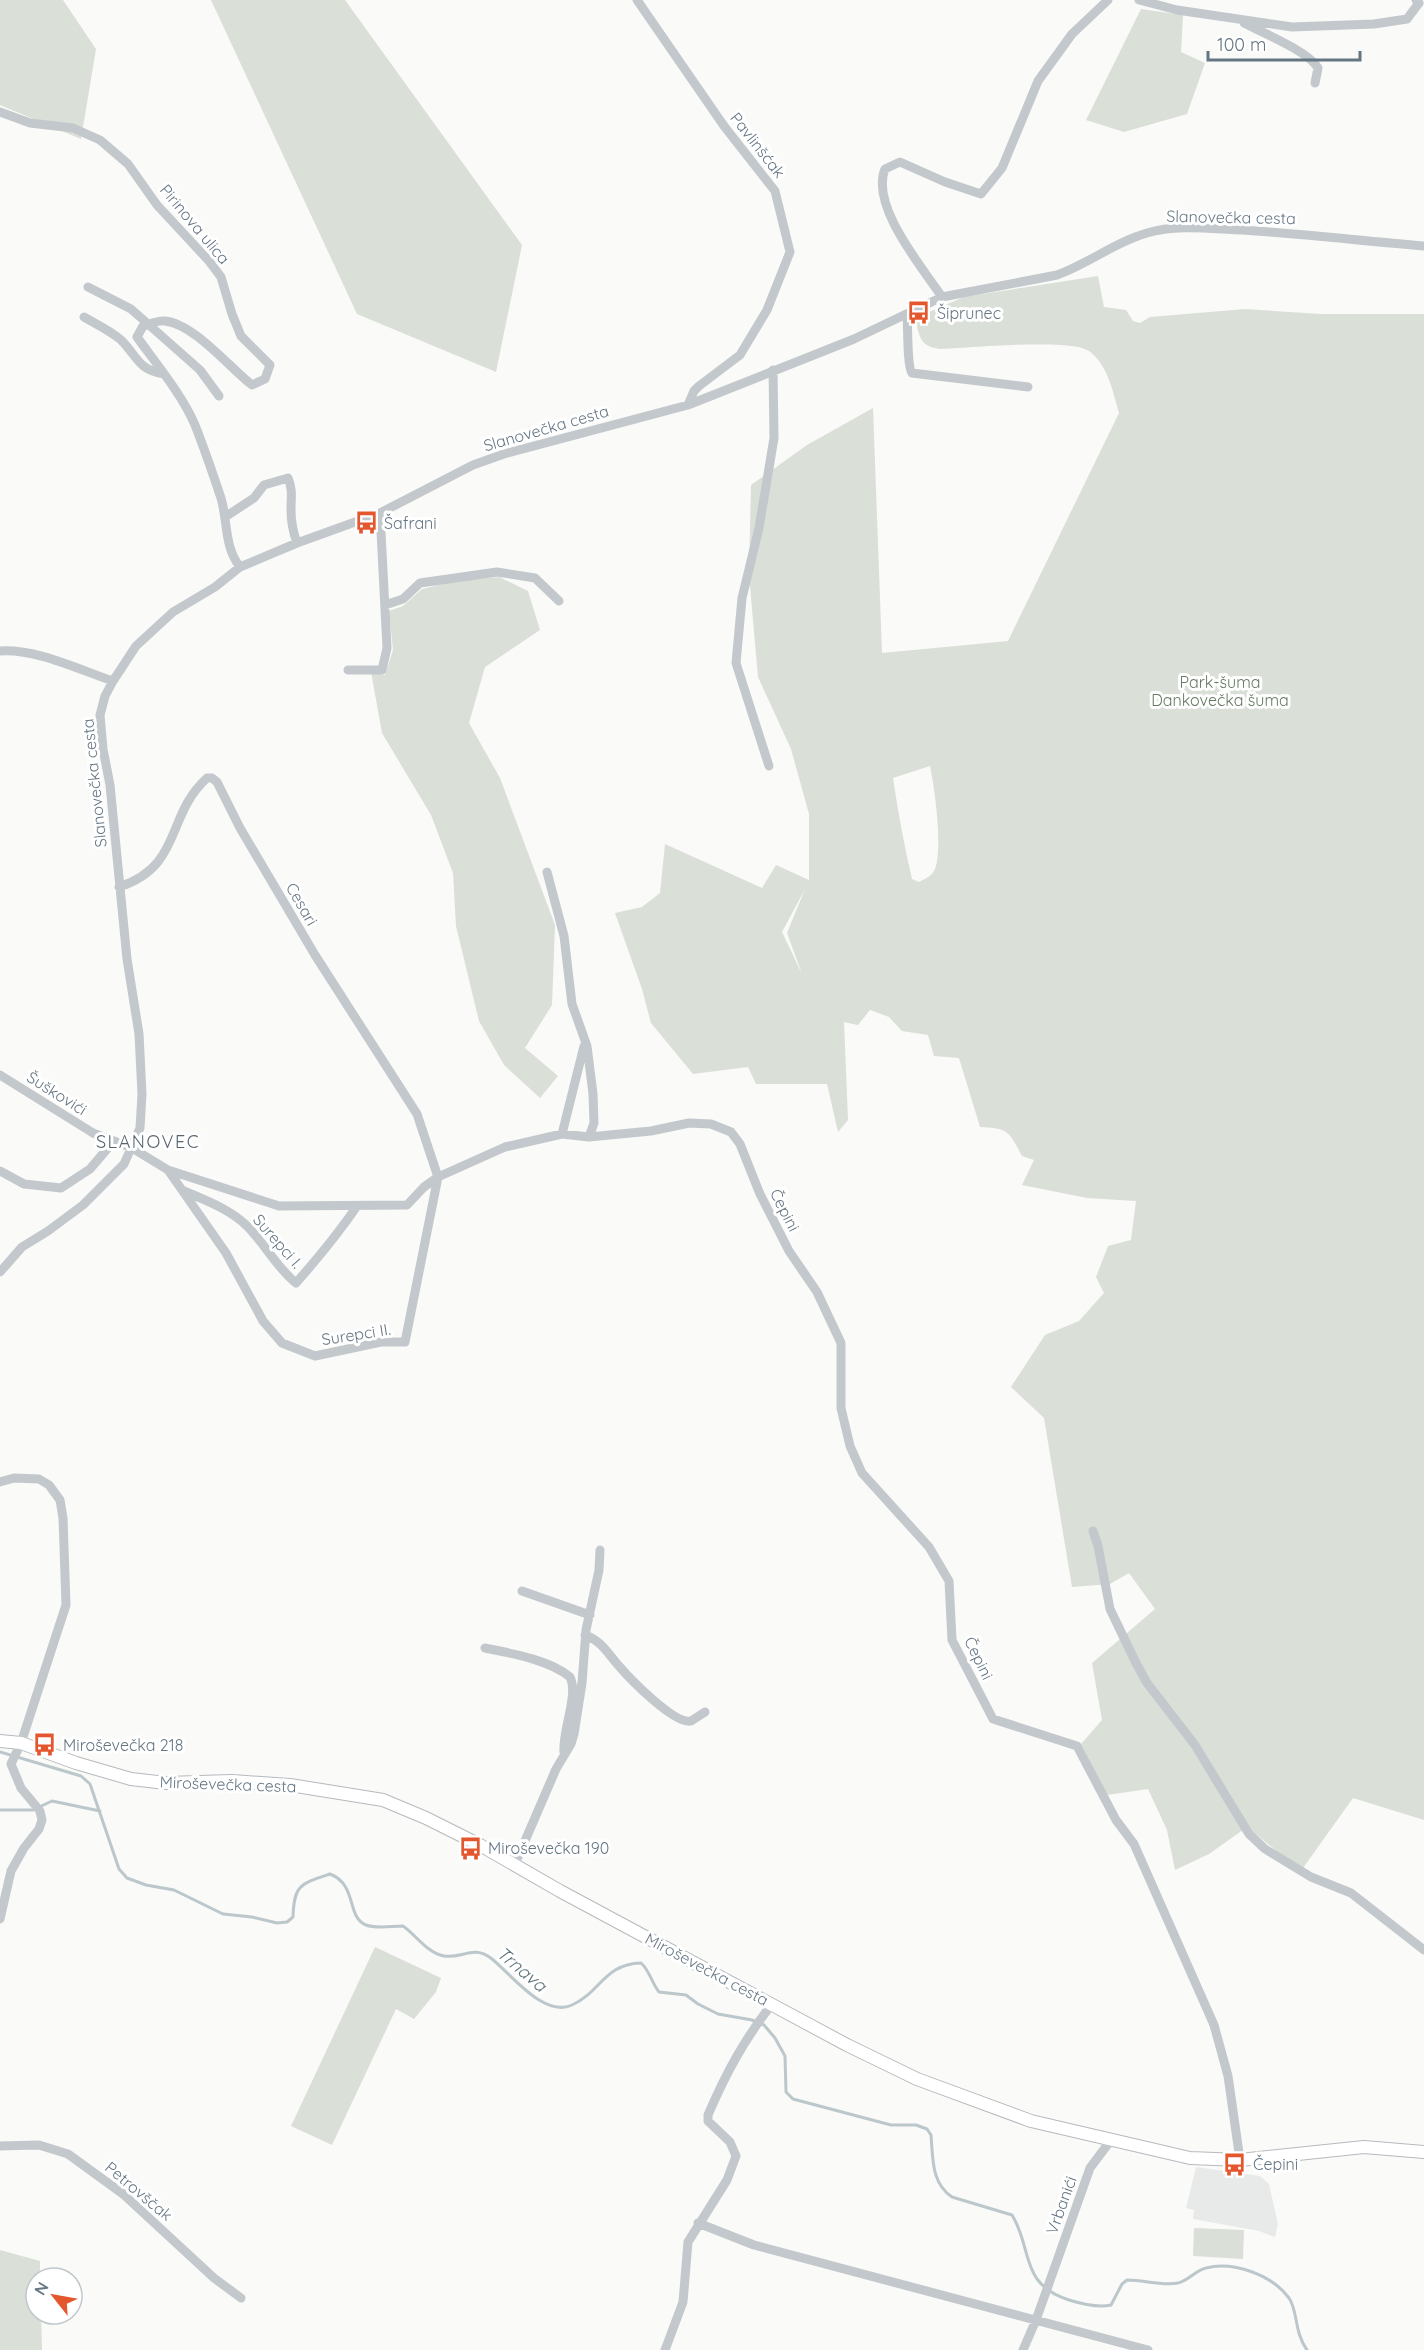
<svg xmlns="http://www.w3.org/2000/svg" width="1424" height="2350" font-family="Quicksand,sans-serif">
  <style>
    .built { fill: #e8e9e9 }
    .green { fill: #dadfd7; fill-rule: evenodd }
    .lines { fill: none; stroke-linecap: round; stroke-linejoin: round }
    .stream { stroke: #bbc7cb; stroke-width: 3 }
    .major-casing { stroke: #b5babe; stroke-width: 14 }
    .minor { stroke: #c3c8cc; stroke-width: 9 }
    .major { stroke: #fff; stroke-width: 12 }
    .labels { text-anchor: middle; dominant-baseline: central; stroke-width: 6; stroke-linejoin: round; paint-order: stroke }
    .street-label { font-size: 16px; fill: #657683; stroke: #fff }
    .poi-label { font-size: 16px; fill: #657683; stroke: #fff; text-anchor: start }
    .park-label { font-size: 16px; fill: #687a64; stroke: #fff }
    .neighbourhood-label { font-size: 18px; letter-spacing: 1.5px; fill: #57646e; stroke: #fff }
    .water-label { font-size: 18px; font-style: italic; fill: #60757c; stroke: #fff }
  </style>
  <rect width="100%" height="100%" fill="#fafaf8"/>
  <path class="built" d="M 1196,2167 L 1260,2176 L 1269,2184 L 1278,2224 L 1275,2237 L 1259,2231 L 1193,2219 L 1194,2210 L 1186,2208 Z"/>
  <path class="green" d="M 0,0 L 63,0 L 96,49 L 81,139 L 0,105 Z
    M 211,0 L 345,0 L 522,245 L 496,372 L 357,314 Z
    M 1141,9 L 1183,15 L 1181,52 L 1205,63 L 1187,114 L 1124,132 L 1086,120 Z
    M 1098,276 L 1104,307 L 1126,310 L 1133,321 L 1140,323 L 1150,317 L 1245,309 L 1321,314 L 1424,314 L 1424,1820 L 1353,1798 L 1303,1868 L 1278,1852 L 1247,1827 L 1209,1854 L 1175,1870 L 1167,1830 L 1148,1789 L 1107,1795 L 1081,1744 L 1102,1720 L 1092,1663 L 1155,1609 L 1129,1573 L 1110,1584 L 1072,1587 L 1044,1418 L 1011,1387 L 1045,1335 L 1079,1321 L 1104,1293 L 1096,1277 L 1108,1246 L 1131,1240 L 1136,1201 L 1087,1198 L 1022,1185 L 1034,1160 L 1022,1156 C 1009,1131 1008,1128 980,1127 L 959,1058 L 934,1056 L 928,1035 L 902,1031 L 889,1017 L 870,1010 L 858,1025 L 844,1022 L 848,1120 L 838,1132 L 827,1084 L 756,1084 L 748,1067 L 693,1074 L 651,1023 L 642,989 L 615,913 L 642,907 L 660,893 L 665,844 L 762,888 L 776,865 L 809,880 L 809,814 L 791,749 L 758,677 L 749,575 L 751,485 L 807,445 L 873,408 L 882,653 L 1008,641 L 1119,413 C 1113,392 1108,365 1089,351 C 1072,338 967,348 940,349 C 919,346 920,337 915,318 L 964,297 ZM 930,766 C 935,789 942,844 936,866 C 934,875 927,878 919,882 L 912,879 C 904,845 898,812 893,778 ZM 805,889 L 787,933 L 802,974 L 782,932 Z
    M 499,577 L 528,591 L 540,630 L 485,667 L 469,723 L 500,778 L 555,925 L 552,1005 L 525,1048 L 558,1076 L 540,1098 L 504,1065 L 479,1021 L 456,926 L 453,873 L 431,815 L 382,733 L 371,672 L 385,675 L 393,650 L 389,611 L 403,606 L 422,589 L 459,580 Z
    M 375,1947 L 441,1978 L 436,1992 L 414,2019 L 396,2009 L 332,2145 L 291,2126 Z
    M 1194,2228 L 1244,2230 L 1243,2259 L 1193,2256 Z
    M 0,2250 L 40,2261 L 40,2278 L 36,2278 L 36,2314 L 41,2314 L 42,2350 L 0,2350 Z"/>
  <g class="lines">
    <path class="stream" d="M 0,1752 L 81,1776 L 90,1784 L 119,1869 L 127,1878 L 146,1885 L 174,1890 L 223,1914 L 252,1917 L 277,1923 L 287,1922 L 293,1917 C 294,1885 300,1884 330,1874 C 358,1885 346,1917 366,1925 C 376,1929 392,1926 403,1926 C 416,1935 427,1953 444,1956 C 463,1959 473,1944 492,1959 C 512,1975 544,2018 572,2005 C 601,1992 604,1964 641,1963 C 650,1971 651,1982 659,1992 L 686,1995 L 698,2004 L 718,2014 L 752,2020 L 764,2025 L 775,2038 L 785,2056 L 786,2092 L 793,2099 L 891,2125 L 916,2125 L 927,2129 L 931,2135 C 933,2158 931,2183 952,2197 L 1012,2215 C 1033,2249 1019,2284 1069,2300 C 1082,2304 1098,2308 1111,2305 L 1122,2284 L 1127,2280 C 1144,2280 1162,2286 1178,2283 C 1188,2281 1196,2270 1206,2268 C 1234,2261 1272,2275 1289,2298 C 1298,2311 1294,2332 1307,2350
      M 0,1810 L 33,1810 L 52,1801 L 100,1811"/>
    <defs>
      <path id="major" d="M 0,1741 L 21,1743 L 76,1763 L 131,1779 L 166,1783 L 232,1781 L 290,1785 L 383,1800 L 426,1818 L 480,1845 L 560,1891 L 847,2045 L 917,2079 L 1031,2121 L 1190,2158 L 1240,2160 L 1364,2147 L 1424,2152"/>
    </defs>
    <use href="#major" class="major-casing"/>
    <path class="minor" d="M 637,0 L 724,126 L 775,191 L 790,252 L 767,310 L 740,355 L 699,386 L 694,391 L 688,405
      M 1139,0 L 1177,10 L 1292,27 L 1374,24 L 1407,19 L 1419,3 L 1416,0
      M 1244,23 C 1263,33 1308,51 1318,68 L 1315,83
      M 0,112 L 30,123 L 73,128 L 100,140 L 128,164 L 157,205 L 209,261 L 221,277 L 232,314 L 241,336 L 270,365 L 265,379 L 252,385 C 229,367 194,324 165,321 C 158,320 150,324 143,326 L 137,337 C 155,362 183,396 195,425 C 204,448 213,474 221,498 C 228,522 224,547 240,567
      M 88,287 L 131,309 L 200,370 L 219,396
      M 942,297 C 922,267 870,206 885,169 L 900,162 L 945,182 L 981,194 L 1002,168 L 1038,81 L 1072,34 L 1108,0
      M 907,315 C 908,326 907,367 912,373 L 1028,387
      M 84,317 C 96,324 111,331 121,340 C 138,357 137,369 164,374
      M 225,517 L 254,498 L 264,485 L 288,478 C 293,490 291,497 291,510 C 291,522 293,532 297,543
      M 385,605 L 403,599 L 420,583 L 497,572 L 535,578 L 559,601
      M 0,651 C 38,649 77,669 113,681
      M 348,670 L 382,670 L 387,648 L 380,513
      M 769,766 L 736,663 L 742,598 L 759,528 L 774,438 L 773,370
      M 547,872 L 564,936 L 572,1004 L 587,1046 L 593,1094 L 594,1123 L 589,1137
      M 119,887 C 183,866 165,816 207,778 L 212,778 L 217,782 L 240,828 L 315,955 L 417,1114 L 438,1177 L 405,1342 L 381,1342 L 315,1356 L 282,1343 L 263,1321 L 226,1253 L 168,1170
      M 0,1075 L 93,1133 L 132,1148 L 168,1170 L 279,1206 L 407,1205 L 424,1187 L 438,1177 L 505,1147 L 562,1134 L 589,1137 L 651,1131 L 689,1123 L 711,1124 L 731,1132 L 740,1144 L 760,1194 L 789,1251 L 817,1292 L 841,1343 L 841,1408 L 850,1446 L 862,1473 L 929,1547 L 949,1581 L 952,1640 L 993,1719 L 1077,1746 L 1116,1820 L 1134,1844 L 1214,2025 L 1228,2076 L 1240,2160
      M 562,1134 L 584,1046
      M 0,1171 L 24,1184 L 61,1188 L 90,1169 L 113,1142
      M 184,1191 C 205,1200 230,1209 247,1226 C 265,1244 276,1267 296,1283 C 318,1258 338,1234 357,1206
      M 0,1272 L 22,1247 L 48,1231 L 83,1205 L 124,1164 L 140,1128 L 142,1094 L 139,1034 L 127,959 L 110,785 L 103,749 L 100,715 L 105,696 L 113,681 L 136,646 L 173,612 L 215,587 L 240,567 L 297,543 L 380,513 L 473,465 L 504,454 L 688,405 L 854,339 L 942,297 L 1057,275 C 1088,264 1115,242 1147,233 C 1177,224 1212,229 1242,230 C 1303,234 1363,241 1424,246
      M 0,1482 L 14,1478 L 39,1479 L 49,1485 L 60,1500 L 63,1518 L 66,1605 L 21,1743 L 11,1764 L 21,1788 L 40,1811 L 42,1820 L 39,1829 L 24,1848 L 11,1871 L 0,1919
      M 1093,1531 L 1098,1546 L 1110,1609 L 1136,1663 L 1147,1683 L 1195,1745 L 1249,1834 L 1265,1849 L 1311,1877 L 1351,1893 L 1424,1950
      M 522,1591 L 590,1615
      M 585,1635 C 602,1641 608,1654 619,1666 C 630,1679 675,1725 691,1721 L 705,1712
      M 485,1648 C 510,1653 550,1660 570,1677 C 579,1695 562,1730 564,1752
      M 515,1864 L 556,1769 L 571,1744 L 574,1734 L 582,1683 L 586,1630 L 599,1570 L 600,1550
      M 0,2146 L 39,2145 L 68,2154 L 123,2194 L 214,2278 L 241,2298
      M 698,2223 L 754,2245 L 1148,2350
      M 665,2350 L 683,2302 L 688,2242 L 727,2180 L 736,2156 L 730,2142 L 708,2121 L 708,2115 C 726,2073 744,2040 772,2004
      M 1023,2350 L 1036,2320 L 1090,2168 L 1111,2140"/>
    <use href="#major" class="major"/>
  </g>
  <defs>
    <symbol id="bus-bare" viewBox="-9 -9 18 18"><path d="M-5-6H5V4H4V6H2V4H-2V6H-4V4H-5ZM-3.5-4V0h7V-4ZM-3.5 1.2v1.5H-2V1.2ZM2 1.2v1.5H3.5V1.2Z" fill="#e4572e" stroke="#fff" stroke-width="2.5" paint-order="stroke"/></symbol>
  </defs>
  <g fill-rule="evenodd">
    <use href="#bus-bare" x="902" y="296" width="33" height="33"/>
    <use href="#bus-bare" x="350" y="506" width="33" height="33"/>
    <use href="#bus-bare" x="28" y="1728" width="33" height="33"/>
    <use href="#bus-bare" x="454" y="1832" width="33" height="33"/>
    <use href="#bus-bare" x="1218" y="2148" width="33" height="33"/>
  </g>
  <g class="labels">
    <g class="street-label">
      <text transform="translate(758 145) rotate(52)">Pavlinšćak</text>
      <text transform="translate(1231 217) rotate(1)">Slanovečka cesta</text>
      <text transform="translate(195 224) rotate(50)">Pirinova ulica</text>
      <text transform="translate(546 428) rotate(-16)">Slanovečka cesta</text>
      <text transform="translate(94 783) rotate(-96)">Slanovečka cesta</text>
      <text transform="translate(302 904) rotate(60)">Cesari</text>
      <text transform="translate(57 1093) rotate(32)">Šuškovići</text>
      <text transform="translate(785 1210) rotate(63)">Čepini</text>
      <text transform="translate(278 1241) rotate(49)">Surepci I.</text>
      <text transform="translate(356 1334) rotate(-9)">Surepci II.</text>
      <text transform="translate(979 1658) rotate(64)">Čepini</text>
      <text transform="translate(228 1784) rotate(2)">Miroševečka cesta</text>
      <text transform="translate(707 1969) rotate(28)">Miroševečka cesta</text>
      <text transform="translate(139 2191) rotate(40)">Petrovščak</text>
      <text transform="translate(1061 2205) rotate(-70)">Vrbanići</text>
    </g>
    <g class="poi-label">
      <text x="937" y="313">Šiprunec</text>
      <text x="384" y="523">Šafrani</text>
      <text x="63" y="1745">Miroševečka 218</text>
      <text x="488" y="1848">Miroševečka 190</text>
      <text x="1253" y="2164">Čepini</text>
    </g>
    <g class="park-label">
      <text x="1220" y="682">Park-šuma<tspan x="1220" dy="18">Dankovečka šuma</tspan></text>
    </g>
    <g class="neighbourhood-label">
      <text x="148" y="1141">SLANOVEC</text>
    </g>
    <g class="water-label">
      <text transform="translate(522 1969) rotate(40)">Trnava</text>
    </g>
  </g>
  <g transform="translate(54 2296) rotate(301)"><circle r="28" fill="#ffffff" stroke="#c1c8cd" stroke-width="1.5"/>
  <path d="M0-4.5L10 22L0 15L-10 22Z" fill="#e4572e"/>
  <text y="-9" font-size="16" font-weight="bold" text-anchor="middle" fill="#657683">N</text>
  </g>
  <path d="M1208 51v9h152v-9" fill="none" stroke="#657683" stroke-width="3"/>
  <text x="1217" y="51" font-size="18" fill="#657683" stroke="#ffffff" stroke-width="4.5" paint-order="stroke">100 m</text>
</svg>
